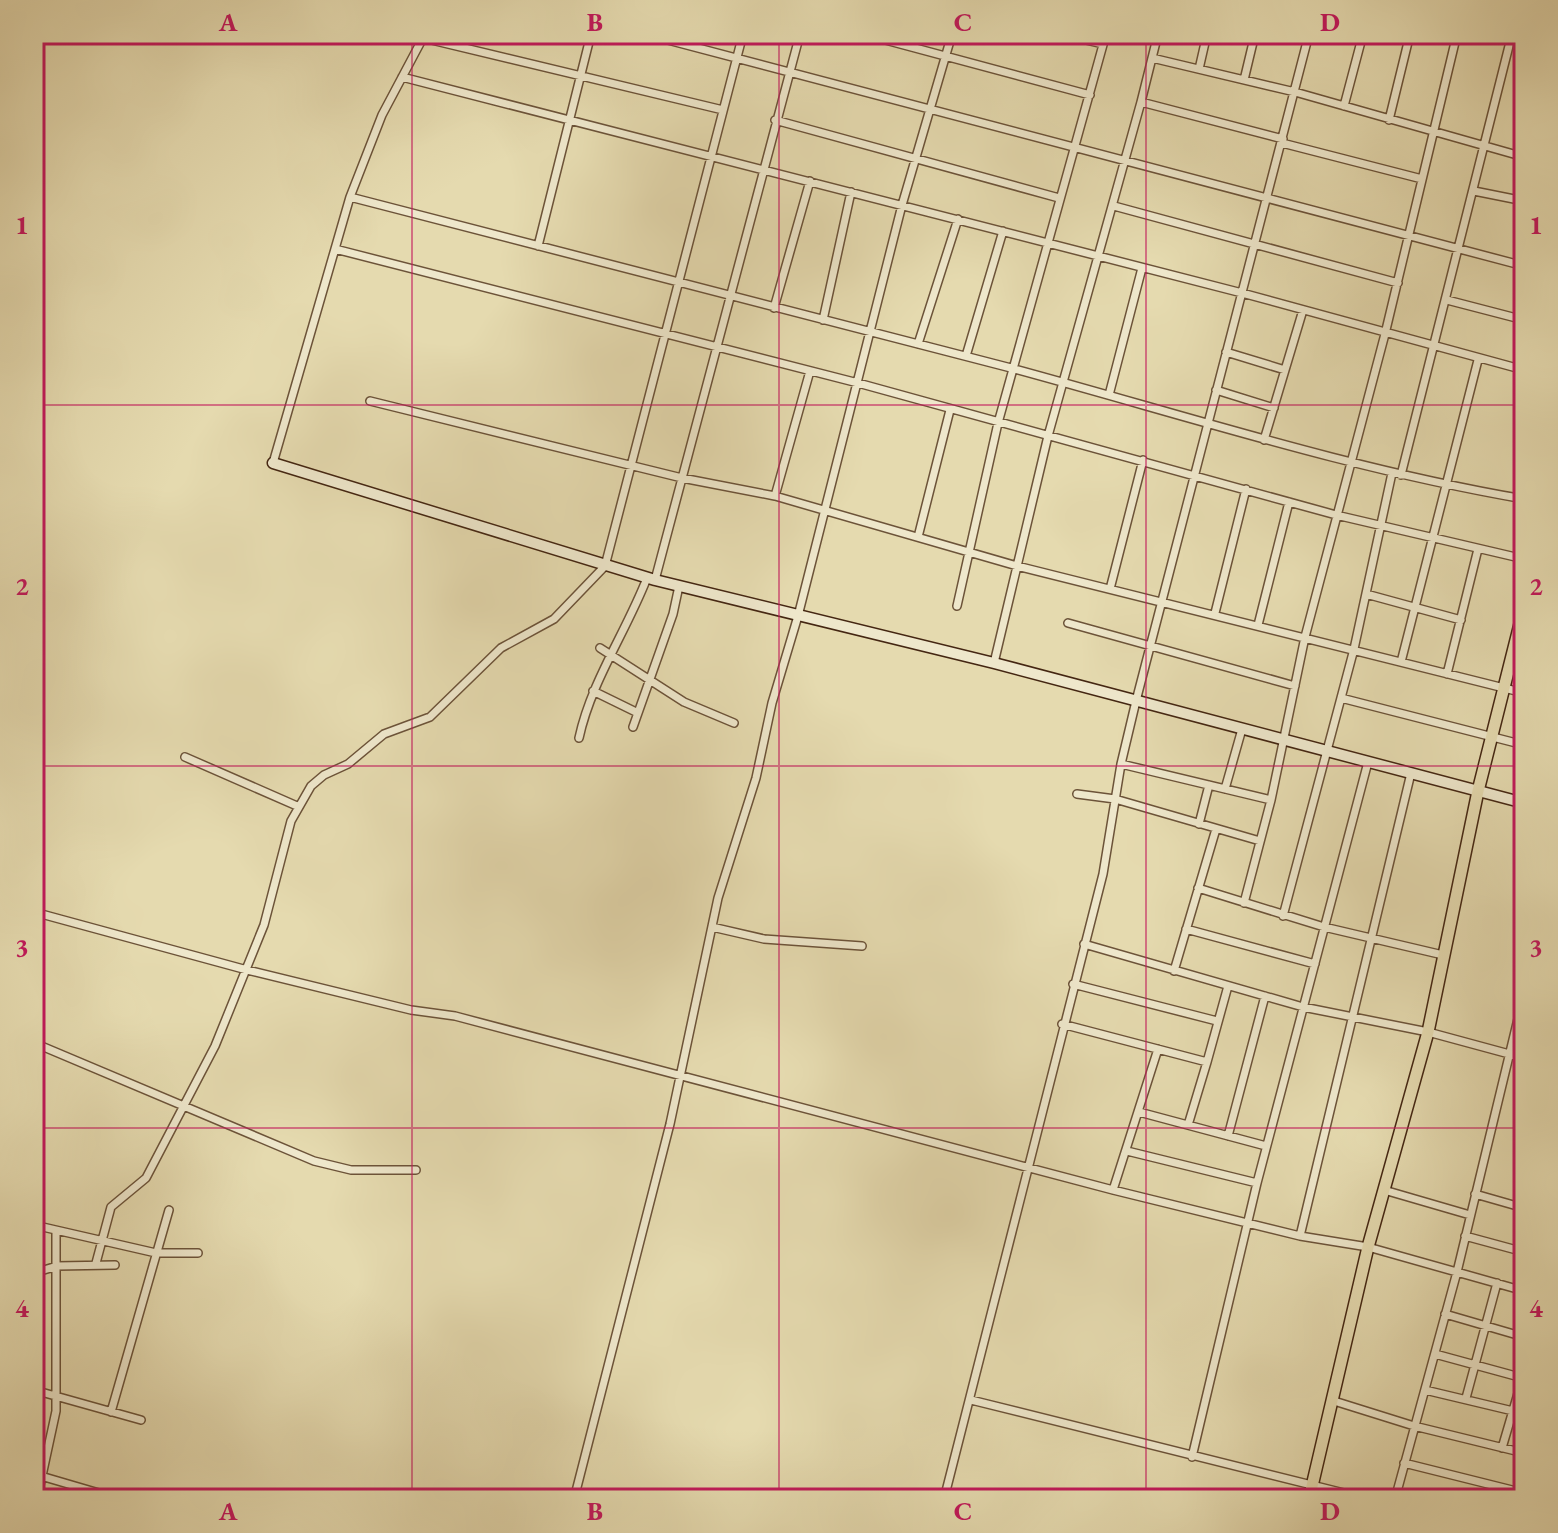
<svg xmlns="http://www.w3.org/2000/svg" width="1558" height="1533" font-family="'EB Garamond',serif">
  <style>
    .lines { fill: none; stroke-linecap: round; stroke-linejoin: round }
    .street-casing { stroke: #6c5339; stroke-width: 10 }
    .secondary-casing { stroke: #442612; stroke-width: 13 }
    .primary-casing { stroke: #442612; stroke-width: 14 }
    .street { stroke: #eee7cb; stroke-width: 7 }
    .secondary { stroke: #eee7cb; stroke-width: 10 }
    .primary { stroke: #e5daaf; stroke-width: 11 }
    .grid { fill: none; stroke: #c2185b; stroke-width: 2; stroke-opacity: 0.55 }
    .neatline { fill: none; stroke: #c2185b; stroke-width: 3 }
    .grid-label { font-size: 26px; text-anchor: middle; font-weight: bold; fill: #c2185b }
  </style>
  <rect width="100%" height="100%" fill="#e5daaf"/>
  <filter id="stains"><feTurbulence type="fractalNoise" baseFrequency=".0025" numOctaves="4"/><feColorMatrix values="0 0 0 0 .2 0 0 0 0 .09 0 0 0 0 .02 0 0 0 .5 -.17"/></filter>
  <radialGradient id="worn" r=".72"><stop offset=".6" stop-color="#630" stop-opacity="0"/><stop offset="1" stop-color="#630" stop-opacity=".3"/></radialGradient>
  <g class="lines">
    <defs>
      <path id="street" d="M 425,34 L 382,115 L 350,197 C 570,254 791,309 1011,368 C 1181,414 1349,469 1524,499
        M 645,34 L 1524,266
        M 863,34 L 1090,95
        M 1060,34 L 1103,44
        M 1158,34 L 1141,102 L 1283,139
        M 423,38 L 723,110
        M 1152,58 L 1295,92 L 1524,157
        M 1199,69 L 1207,34
        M 402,77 L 1242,293 L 1524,370
        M 1244,80 L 1255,34
        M 1344,106 L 1363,34
        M 775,120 L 1059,198
        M 1389,120 L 1410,34
        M 1282,143 L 1422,179
        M 1474,191 L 1524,201
        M 1114,206 L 1398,283
        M 538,246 L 591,34
        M 335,249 L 858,383 L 1336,515 L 1524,559
        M 1447,300 L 1524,320
        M 774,308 L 810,181
        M 823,320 L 851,192
        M 918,344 L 958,219
        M 1226,352 L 1285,370
        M 966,356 L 1003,231
        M 1216,390 L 1274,408
        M 1109,395 L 1142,268
        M 370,401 L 682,478 L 775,496 L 1017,566 L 1524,693
        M 1264,440 L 1303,310
        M 273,463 L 350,197
        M 1401,475 L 1512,34
        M 775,496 L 810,371
        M 918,537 L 950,410
        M 655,580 L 800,34
        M 1110,589 L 1143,460
        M 1366,594 L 1461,620
        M 957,606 L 998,423 L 1106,34
        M 1215,613 L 1246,489
        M 1068,623 L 1295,686
        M 1258,625 L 1289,502
        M 600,648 L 684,702 L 734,723
        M 1401,662 L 1478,360
        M 994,663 L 1048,436 L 1141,102
        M 1447,674 L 1478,549
        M 593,691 L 638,713
        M 1341,698 L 1524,745
        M 633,727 L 673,614 L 679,586
        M 579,738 C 591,682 626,632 647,578
        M 185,757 L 297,806
        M 1121,764 L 1271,800
        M 1225,789 L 1242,729
        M 1077,794 L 1115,799 L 1260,841
        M 1199,824 L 1209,785
        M 1198,888 L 1324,927 L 1443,955
        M 1244,903 L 1271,800 L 1305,637 L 1385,334 L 1457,34
        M 34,912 L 247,970 L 411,1010 L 455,1016 L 1113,1190 L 1300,1236 L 1368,1247 L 1524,1291
        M 1283,916 L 1354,649 L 1392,473
        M 712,927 L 764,939 L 862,946
        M 1186,929 L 1315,964
        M 1084,944 L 1303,1007 L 1428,1032 L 1524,1058
        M 1174,971 L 1216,829
        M 1073,984 L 1217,1021
        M 1062,1024 L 1207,1062 L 1228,986
        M 39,1045 L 314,1161 L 351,1170 L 416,1170
        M 1139,1112 L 1266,1146
        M 1188,1125 L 1207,1062
        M 1228,1136 L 1265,996
        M 1127,1151 L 1257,1183
        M 1113,1190 L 1158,1049
        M 1384,1190 L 1470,1215
        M 1475,1194 L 1524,1208
        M 34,1225 L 156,1253 L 198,1253
        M 1300,1236 L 1411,773
        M 1465,1236 L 1524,1252
        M 96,1263 L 111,1207 L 146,1178 L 215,1046 L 264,925 L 291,821 L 311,786 L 324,775 L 348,764 L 384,734 L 430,717 L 501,648 L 554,619 L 605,566 L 743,34
        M 34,1273 L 57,1266 L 115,1265
        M 1445,1314 L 1524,1337
        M 1435,1354 L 1523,1378
        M 34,1390 L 141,1420
        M 1425,1390 L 1513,1411
        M 1466,1398 L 1497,1283
        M 971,1400 L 1368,1499
        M 1334,1401 L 1414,1426 L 1524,1453
        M 111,1412 L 169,1210
        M 1502,1448 L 1524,1373
        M 1192,1457 L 1257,1183 L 1368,762
        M 1404,1463 L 1524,1493
        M 34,1474 L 116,1498
        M 37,1499 L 56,1411 L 56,1231
        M 574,1499 L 670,1124 L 718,898 L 756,778 L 772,703 L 798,616 L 902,205 L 952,34
        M 944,1499 L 1103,874 L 1121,764 L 1136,701 L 1309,34
        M 1395,1499 L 1457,1272 L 1524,994"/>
      <path id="secondary" d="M 273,463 L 655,580 L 994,663 L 1524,803"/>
      <path id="primary" d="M 1309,1499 L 1368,1247 L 1428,1032 L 1478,791 L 1524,608"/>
    </defs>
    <use href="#street" class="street-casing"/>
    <use href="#secondary" class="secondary-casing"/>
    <use href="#primary" class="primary-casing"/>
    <use href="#street" class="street"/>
    <use href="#secondary" class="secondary"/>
    <use href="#primary" class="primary"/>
  </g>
  <path class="grid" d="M 412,34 L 412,1499M 779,34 L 779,1499M 1146,34 L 1146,1499M 34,405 L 1524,405M 34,766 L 1524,766M 34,1128 L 1524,1128"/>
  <rect width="1558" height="1533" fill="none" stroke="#e5daaf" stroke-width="88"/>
  <rect x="44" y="44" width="1470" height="1445" class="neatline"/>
  <g class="grid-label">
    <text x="228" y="31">A</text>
    <text x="595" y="31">B</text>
    <text x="963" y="31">C</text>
    <text x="1330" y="31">D</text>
    <text x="22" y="234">1</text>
    <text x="1536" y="234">1</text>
    <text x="22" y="595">2</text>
    <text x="1536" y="595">2</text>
    <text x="22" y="956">3</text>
    <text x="1536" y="956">3</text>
    <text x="22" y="1317">4</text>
    <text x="1536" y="1317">4</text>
    <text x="228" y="1520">A</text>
    <text x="595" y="1520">B</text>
    <text x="963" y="1520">C</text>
    <text x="1330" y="1520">D</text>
  </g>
  <rect width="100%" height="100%" filter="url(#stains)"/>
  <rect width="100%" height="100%" fill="url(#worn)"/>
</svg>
